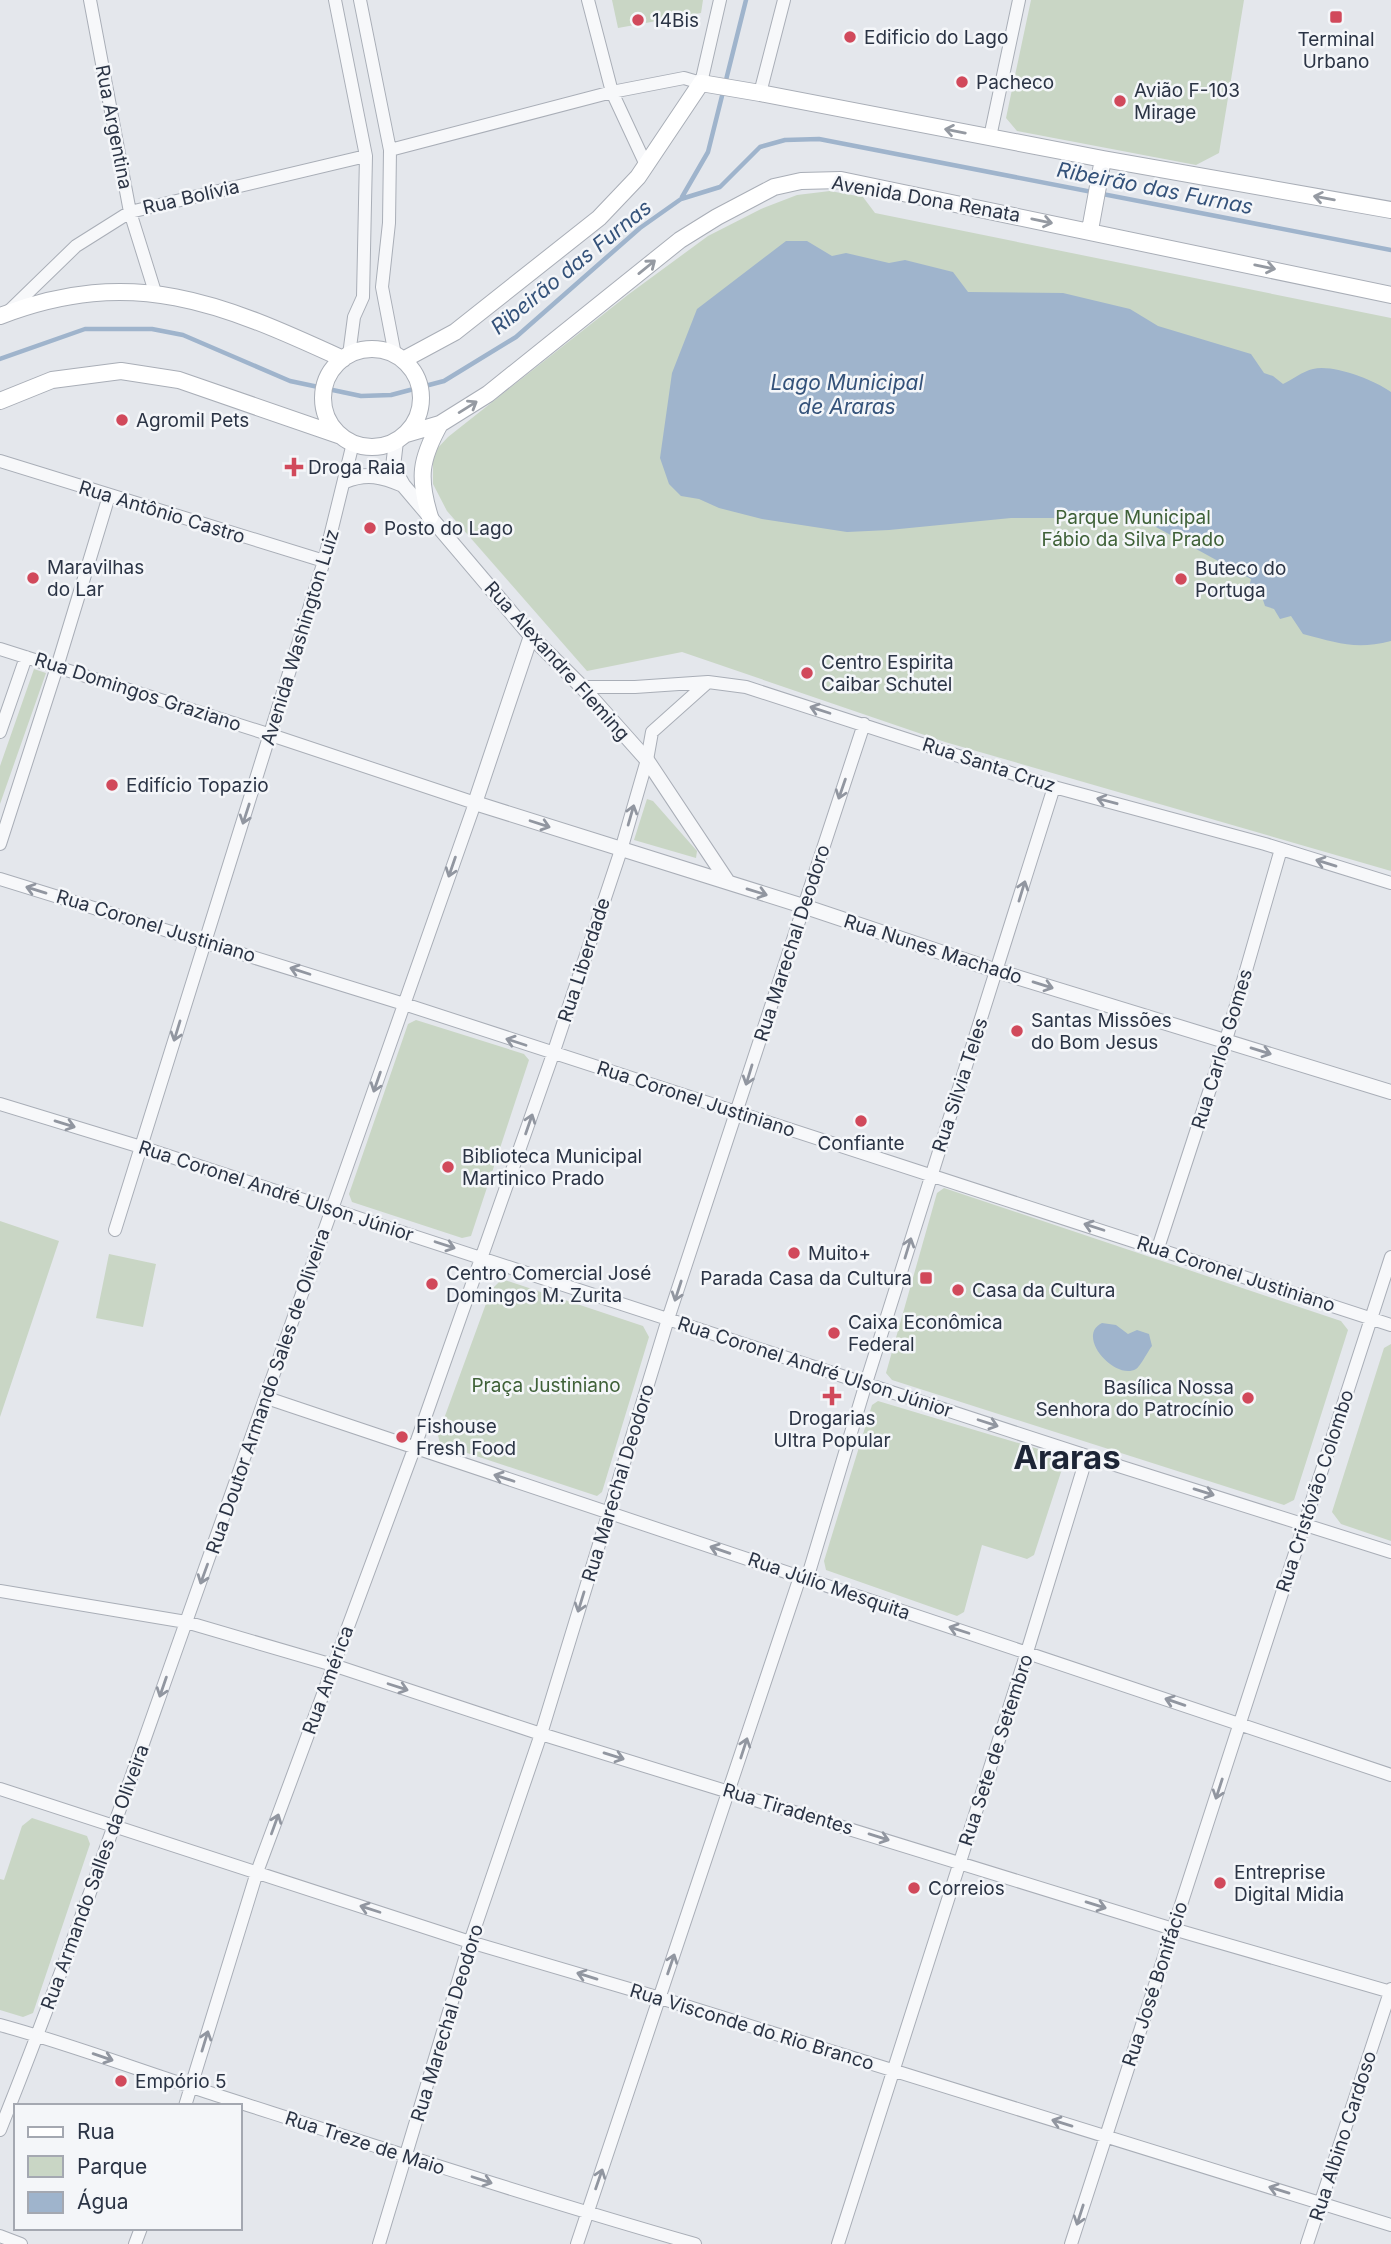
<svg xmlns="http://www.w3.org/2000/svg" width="1391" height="2244" font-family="Inter,sans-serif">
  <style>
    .green { fill: #c9d6c5 }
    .water { fill: #9fb4cc }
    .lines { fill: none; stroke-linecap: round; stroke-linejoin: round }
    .stream { stroke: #9fb4cc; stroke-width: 4.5 }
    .minor-casing { stroke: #a9aeb7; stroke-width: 14 }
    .tertiary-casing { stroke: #a9aeb7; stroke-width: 16 }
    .secondary-casing { stroke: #a9aeb7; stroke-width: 18 }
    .minor { stroke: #f7f8fa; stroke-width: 12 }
    .tertiary { stroke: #f7f8fa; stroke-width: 14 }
    .secondary { stroke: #fff; stroke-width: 16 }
    .oneway { stroke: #959aa2 }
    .oneway2 { stroke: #9196a0 }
    .poi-dot { fill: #d1495b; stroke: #f4f6f9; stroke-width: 2.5 }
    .labels { text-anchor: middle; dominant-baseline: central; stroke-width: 5; stroke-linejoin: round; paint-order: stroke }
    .poi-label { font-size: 19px; fill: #2b3445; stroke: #f4f6f9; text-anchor: start }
    .street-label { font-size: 19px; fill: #2b3445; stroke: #f4f6f9 }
    .park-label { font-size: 19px; fill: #3f6138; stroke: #f4f6f9 }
    .water-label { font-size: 21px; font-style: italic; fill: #34527a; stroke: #f4f6f9 }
    .town-label { font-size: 33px; font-weight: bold; fill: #1d2536; stroke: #f4f6f9 }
  </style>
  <rect width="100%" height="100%" fill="#e4e7ec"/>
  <path class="green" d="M 612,0 L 703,0 L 701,13 L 618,28 Z
    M 1031,0 L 1244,0 L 1219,153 L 1196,165 L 1017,131 L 1006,118 Z
    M 830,191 L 863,197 L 875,213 L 1391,318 L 1391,871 L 945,742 L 682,652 L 587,671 L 447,511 L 433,484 L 433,453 L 448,437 L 629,294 L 708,236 L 761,209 L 797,195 Z
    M 34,669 L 46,673 L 0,804 L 0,766 Z
    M 647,799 L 653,801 L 697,851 L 696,858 L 634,840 Z
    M 416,1020 L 524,1054 L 529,1060 L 471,1236 L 462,1238 L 352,1202 L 349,1194 L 408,1024 Z
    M 944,1188 L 1341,1321 L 1348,1330 L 1294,1500 L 1284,1505 L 892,1380 L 886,1373 L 937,1193 Z
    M 0,1221 L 59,1241 L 0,1417 Z
    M 109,1254 L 156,1264 L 143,1327 L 96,1318 Z
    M 502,1279 L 643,1326 L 649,1337 L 602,1492 L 597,1496 L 440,1444 L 438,1435 L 491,1290 Z
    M 1391,1344 L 1391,1541 L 1341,1524 L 1332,1512 L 1384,1348 Z
    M 878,1401 L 1045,1451 L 1061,1472 L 1034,1555 L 1027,1559 L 982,1545 L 964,1612 L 957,1616 L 826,1570 L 824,1561 L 872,1405 Z
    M 32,1818 L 87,1836 L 90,1844 L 33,2013 L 23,2017 L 0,2010 L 0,1879 L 4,1880 L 22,1826 Z"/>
  <path class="water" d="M 786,241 L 807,241 L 832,256 L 846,253 L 889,263 L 905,260 L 953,272 L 968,292 L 1063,293 L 1130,309 L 1158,326 L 1251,354 L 1264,373 L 1273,376 L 1283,384 C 1292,380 1303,371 1313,369 C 1333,364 1374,380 1391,392 L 1391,641 C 1355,650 1338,643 1303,634 L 1291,616 L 1280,619 L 1274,609 L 1265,606 L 1261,594 L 1248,592 L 1251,579 L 1123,509 L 1095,518 L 1011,518 L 889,530 L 847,532 L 762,519 L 719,508 L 699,499 L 681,496 L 669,484 L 660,458 L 672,373 L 697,309 Z
    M 1102,1323 L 1116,1325 L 1128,1334 L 1137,1330 L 1149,1334 L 1152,1346 C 1148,1351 1140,1367 1136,1369 C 1115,1381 1075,1336 1102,1323 Z"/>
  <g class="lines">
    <path class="stream" d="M 682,197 L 708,152 L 746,0
      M 0,359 L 85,329 L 152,329 L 183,335 L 290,381 L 361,396 L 391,395 L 444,381 L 516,337 L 640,228 L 681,199 L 720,187 L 760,147 L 785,140 L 819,139 L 1391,250"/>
    <defs>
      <path id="minor" d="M 90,0 L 130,212 L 155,292
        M 335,0 L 366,156 L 363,297 L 354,317 L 349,355
        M 360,0 L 390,150 L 389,223 L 382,287 L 395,355
        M 588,0 L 612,92 L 646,165
        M 760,93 L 784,0
        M 990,137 L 1019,0
        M 390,150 L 612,92 L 684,78 L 701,83 L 720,0
        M 7,313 L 76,246 L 130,212 L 366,156
        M 0,461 L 324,561
        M 0,649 L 271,735 L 475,803 C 378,1077 283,1351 185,1625 C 125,1794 67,1963 0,2130
        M 582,687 L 635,687 L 708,682 L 746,687 L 1054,787 L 1265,844 L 1391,883
        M 0,732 L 26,657
        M 0,844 L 57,667 L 109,496
        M 0,879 L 404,1004 L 1391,1325
        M 0,1104 L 141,1147 L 1087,1456 L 1391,1552
        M 115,1230 L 324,561 L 353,443
        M 1158,1248 L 1226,1040 L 1281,849
        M 267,1398 L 1391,1775
        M 807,1579 L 866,1383 L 1054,787
        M 0,1591 L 186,1622 L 333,1665 L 541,1734 L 1173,1929 L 1391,1992
        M 0,1789 L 470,1942 L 660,1998 L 1391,2225
        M 0,2025 C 70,2044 138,2070 207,2092 C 369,2144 531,2197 695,2244
        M 185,2106 L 257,1872 L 414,1449 L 553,1054 L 621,850 L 647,760 L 652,732 L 708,682
        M 0,2236 L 21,2244
        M 135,2244 L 141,2228
        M 379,2244 L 470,1942 L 541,1734 L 668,1319 L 864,724
        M 577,2244 L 800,1577
        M 838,2244 L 1027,1652 L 1087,1456
        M 1071,2244 L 1391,1257
        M 1307,2244 L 1391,1989"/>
      <path id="tertiary" d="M 396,441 L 393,467 L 403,485 L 531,636 L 582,687 L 647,760 L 728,882
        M 345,481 C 367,472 382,476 403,485
        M 531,636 L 475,803 L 803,906 L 997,971 L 1391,1092"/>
      <path id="secondary" d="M 1090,230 L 1103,159
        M 0,316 C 133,265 221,303 343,359
        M323 398a49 49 0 1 1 98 0a49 49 0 1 1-98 0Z
        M 403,360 L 455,332 L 599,218 L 638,177 L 701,83 L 760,93 L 1103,159 L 1391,210
        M 0,401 L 52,380 L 121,371 L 179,380 L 341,436
        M 406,434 L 440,424 L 488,394 L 680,240 L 717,217 L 774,187 L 801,181 L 841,180 L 1391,295
        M 430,517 C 418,478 420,460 440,424"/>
    </defs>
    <use href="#minor" class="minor-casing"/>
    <use href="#tertiary" class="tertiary-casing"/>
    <use href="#secondary" class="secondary-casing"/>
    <use href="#minor" class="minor"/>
    <use href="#tertiary" class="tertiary"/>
    <use href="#secondary" class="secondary"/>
  </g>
  <defs><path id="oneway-shaft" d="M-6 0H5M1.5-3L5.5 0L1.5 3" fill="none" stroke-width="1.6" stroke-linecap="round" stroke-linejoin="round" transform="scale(1.75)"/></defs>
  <g class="oneway">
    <use href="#oneway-shaft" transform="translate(955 131) rotate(-169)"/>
    <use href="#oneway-shaft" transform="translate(1324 198) rotate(-170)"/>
    <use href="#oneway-shaft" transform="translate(1042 221) rotate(12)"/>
    <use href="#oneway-shaft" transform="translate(647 267) rotate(-39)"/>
    <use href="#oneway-shaft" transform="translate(1265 267) rotate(12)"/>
    <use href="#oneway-shaft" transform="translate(468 407) rotate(-32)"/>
  </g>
  <g class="oneway2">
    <use href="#oneway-shaft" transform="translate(820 710) rotate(-162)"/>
    <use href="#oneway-shaft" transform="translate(842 789) rotate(109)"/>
    <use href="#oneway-shaft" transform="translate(1107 801) rotate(-165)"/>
    <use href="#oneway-shaft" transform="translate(246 814) rotate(108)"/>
    <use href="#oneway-shaft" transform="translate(631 815) rotate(-74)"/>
    <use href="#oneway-shaft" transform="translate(540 824) rotate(18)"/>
    <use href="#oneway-shaft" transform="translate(1326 863) rotate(-163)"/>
    <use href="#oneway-shaft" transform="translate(452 867) rotate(109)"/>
    <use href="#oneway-shaft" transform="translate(36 890) rotate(-163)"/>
    <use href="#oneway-shaft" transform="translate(1022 891) rotate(-73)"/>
    <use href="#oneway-shaft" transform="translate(757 892) rotate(17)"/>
    <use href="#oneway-shaft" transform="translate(300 971) rotate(-162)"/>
    <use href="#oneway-shaft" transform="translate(1043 985) rotate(17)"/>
    <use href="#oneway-shaft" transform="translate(177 1031) rotate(107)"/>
    <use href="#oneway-shaft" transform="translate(516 1042) rotate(-162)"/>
    <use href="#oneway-shaft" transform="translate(1261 1051) rotate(17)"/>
    <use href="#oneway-shaft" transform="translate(749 1075) rotate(107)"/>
    <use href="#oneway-shaft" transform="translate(377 1082) rotate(109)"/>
    <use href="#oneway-shaft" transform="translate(65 1124) rotate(17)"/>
    <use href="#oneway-shaft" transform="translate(529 1124) rotate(-71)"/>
    <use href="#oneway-shaft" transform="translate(1094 1227) rotate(-162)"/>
    <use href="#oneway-shaft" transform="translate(445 1245) rotate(18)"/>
    <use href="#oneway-shaft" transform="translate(908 1248) rotate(-73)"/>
    <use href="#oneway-shaft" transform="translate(678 1291) rotate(108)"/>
    <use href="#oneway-shaft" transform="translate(988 1423) rotate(18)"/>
    <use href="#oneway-shaft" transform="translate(504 1478) rotate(-162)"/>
    <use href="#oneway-shaft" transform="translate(1204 1492) rotate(17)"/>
    <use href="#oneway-shaft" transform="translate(720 1550) rotate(-161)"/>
    <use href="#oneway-shaft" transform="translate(204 1574) rotate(110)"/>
    <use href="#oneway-shaft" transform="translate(581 1602) rotate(107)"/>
    <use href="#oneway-shaft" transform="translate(959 1630) rotate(-162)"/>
    <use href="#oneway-shaft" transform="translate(163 1687) rotate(109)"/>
    <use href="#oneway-shaft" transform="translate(398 1687) rotate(18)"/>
    <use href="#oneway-shaft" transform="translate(1175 1702) rotate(-161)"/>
    <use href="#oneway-shaft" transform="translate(744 1748) rotate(-72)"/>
    <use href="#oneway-shaft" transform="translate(614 1756) rotate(17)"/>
    <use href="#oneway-shaft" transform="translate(1219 1789) rotate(108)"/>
    <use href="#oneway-shaft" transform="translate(275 1824) rotate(-70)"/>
    <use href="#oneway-shaft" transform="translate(879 1837) rotate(17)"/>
    <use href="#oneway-shaft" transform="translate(1096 1905) rotate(17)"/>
    <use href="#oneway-shaft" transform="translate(370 1909) rotate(-162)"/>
    <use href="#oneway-shaft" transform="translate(671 1964) rotate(-71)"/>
    <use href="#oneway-shaft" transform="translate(587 1976) rotate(-163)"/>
    <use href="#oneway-shaft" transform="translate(205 2041) rotate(-73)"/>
    <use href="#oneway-shaft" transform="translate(103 2057) rotate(19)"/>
    <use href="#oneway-shaft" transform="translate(1062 2123) rotate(-163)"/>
    <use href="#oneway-shaft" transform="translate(599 2179) rotate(-71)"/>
    <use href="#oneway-shaft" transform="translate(482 2180) rotate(18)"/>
    <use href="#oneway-shaft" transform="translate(1279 2190) rotate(-163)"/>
    <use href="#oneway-shaft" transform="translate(1080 2215) rotate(108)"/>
  </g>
  <g class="poi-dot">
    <rect x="1329" y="10" width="14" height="14" rx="3.5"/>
    <circle cx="638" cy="20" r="7"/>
    <circle cx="850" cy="37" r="7"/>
    <circle cx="962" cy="82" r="7"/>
    <circle cx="1120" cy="101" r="7"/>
    <circle cx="122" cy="420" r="7"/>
    <path d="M290.5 456.5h7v7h7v7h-7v7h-7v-7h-7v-7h7z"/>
    <circle cx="370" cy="528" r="7"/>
    <circle cx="33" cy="578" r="7"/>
    <circle cx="1181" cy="579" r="7"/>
    <circle cx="807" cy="673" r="7"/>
    <circle cx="112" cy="785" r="7"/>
    <circle cx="1017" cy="1031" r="7"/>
    <circle cx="861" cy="1121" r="7"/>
    <circle cx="448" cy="1167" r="7"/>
    <circle cx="794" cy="1253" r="7"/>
    <rect x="919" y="1271" width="14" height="14" rx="3.5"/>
    <circle cx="432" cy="1284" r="7"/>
    <circle cx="958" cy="1290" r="7"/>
    <circle cx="834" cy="1333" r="7"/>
    <path d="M828.5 1385.5h7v7h7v7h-7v7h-7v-7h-7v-7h7z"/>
    <circle cx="1248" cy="1398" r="7"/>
    <circle cx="402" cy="1437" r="7"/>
    <circle cx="1220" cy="1883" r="7"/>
    <circle cx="914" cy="1888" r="7"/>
    <circle cx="121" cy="2081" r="7"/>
  </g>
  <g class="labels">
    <g class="poi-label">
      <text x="652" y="20">14Bis</text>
      <text x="864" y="37">Edificio do Lago</text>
      <text x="1336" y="39" text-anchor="middle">Terminal<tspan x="1336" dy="22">Urbano</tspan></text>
      <text x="976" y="82">Pacheco</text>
      <text x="1134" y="90">Avião F-103<tspan x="1134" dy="22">Mirage</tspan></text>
      <text x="136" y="420">Agromil Pets</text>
      <text x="308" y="467">Droga Raia</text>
      <text x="384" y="528">Posto do Lago</text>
      <text x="47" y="567">Maravilhas<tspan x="47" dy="22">do Lar</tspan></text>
      <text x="1195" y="568">Buteco do<tspan x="1195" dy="22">Portuga</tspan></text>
      <text x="821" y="662">Centro Espirita<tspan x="821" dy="22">Caibar Schutel</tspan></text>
      <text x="126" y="785">Edifício Topazio</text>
      <text x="1031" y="1020">Santas Missões<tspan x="1031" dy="22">do Bom Jesus</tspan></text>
      <text x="861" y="1143" text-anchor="middle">Confiante</text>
      <text x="462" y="1156">Biblioteca Municipal<tspan x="462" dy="22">Martinico Prado</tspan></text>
      <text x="808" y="1253">Muito+</text>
      <text x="446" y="1273">Centro Comercial José<tspan x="446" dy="22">Domingos M. Zurita</tspan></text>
      <text x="912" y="1278" text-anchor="end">Parada Casa da Cultura</text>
      <text x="972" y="1290">Casa da Cultura</text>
      <text x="848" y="1322">Caixa Econômica<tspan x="848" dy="22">Federal</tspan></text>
      <text x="1234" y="1387" text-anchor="end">Basílica Nossa<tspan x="1234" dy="22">Senhora do Patrocínio</tspan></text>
      <text x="832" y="1418" text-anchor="middle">Drogarias<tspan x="832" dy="22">Ultra Popular</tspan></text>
      <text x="416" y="1426">Fishouse<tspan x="416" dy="22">Fresh Food</tspan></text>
      <text x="1234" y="1872">Entreprise<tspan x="1234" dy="22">Digital Midia</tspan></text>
      <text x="928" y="1888">Correios</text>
      <text x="135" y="2081">Empório 5</text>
    </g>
    <g class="street-label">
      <text transform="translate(114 127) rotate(79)">Rua Argentina</text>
      <text transform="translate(191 197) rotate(-13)">Rua Bolívia</text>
      <text transform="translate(926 199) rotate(10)">Avenida Dona Renata</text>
      <text transform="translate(162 512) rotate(17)">Rua Antônio Castro</text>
      <text transform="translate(300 637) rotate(-73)">Avenida Washington Luiz</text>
      <text transform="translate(557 661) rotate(48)">Rua Alexandre Fleming</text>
      <text transform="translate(138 692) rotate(18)">Rua Domingos Graziano</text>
      <text transform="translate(989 765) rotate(18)">Rua Santa Cruz</text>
      <text transform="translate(156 926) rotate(17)">Rua Coronel Justiniano</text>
      <text transform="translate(792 943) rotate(-72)">Rua Marechal Deodoro</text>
      <text transform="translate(933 949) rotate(18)">Rua Nunes Machado</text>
      <text transform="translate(584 960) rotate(-72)">Rua Liberdade</text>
      <text transform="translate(1222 1049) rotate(-73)">Rua Carlos Gomes</text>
      <text transform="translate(960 1085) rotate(-72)">Rua Silvia Teles</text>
      <text transform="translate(696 1099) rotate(18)">Rua Coronel Justiniano</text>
      <text transform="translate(276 1191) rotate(18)">Rua Coronel André Ulson Júnior</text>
      <text transform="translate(1236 1274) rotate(18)">Rua Coronel Justiniano</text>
      <text transform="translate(815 1367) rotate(18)">Rua Coronel André Ulson Júnior</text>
      <text transform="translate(268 1391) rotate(-71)">Rua Doutor Armando Sales de Oliveira</text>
      <text transform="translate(618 1483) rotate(-73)">Rua Marechal Deodoro</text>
      <text transform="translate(1315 1491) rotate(-72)">Rua Cristóvão Colombo</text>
      <text transform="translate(829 1586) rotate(19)">Rua Júlio Mesquita</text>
      <text transform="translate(328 1680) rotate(-70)">Rua América</text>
      <text transform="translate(996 1750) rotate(-72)">Rua Sete de Setembro</text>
      <text transform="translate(788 1809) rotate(17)">Rua Tiradentes</text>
      <text transform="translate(95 1877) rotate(-70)">Rua Armando Salles da Oliveira</text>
      <text transform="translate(1155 1984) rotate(-72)">Rua José Bonifácio</text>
      <text transform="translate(447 2023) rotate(-73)">Rua Marechal Deodoro</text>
      <text transform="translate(752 2027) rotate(17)">Rua Visconde do Rio Branco</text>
      <text transform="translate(1343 2136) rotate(-72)">Rua Albino Cardoso</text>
      <text transform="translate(365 2143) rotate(18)">Rua Treze de Maio</text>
    </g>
    <g class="park-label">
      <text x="1133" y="517">Parque Municipal<tspan x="1133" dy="22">Fábio da Silva Prado</tspan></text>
      <text x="546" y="1385">Praça Justiniano</text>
    </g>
    <g class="water-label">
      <text transform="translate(1155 188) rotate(11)">Ribeirão das Furnas</text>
      <text transform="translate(571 267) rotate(-39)">Ribeirão das Furnas</text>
      <text x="847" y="382">Lago Municipal<tspan x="847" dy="24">de Araras</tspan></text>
    </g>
    <g class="town-label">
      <text x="1067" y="1457">Araras</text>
    </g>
  </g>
  <rect x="14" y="2104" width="228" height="126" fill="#f4f6f9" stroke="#a4a8b1" stroke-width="2"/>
  <rect x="28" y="2127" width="35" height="10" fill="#ffffff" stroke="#a4a8b1" stroke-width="2"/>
  <text x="77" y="2139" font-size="21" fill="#2b3445">Rua</text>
  <rect x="28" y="2156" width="35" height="21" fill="#c9d6c5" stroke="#a4a8b1" stroke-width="2"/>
  <text x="77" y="2174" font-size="21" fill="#2b3445">Parque</text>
  <rect x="28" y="2192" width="35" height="21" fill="#9fb4cc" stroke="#a4a8b1" stroke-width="2"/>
  <text x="77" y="2209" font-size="21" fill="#2b3445">Água</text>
</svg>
